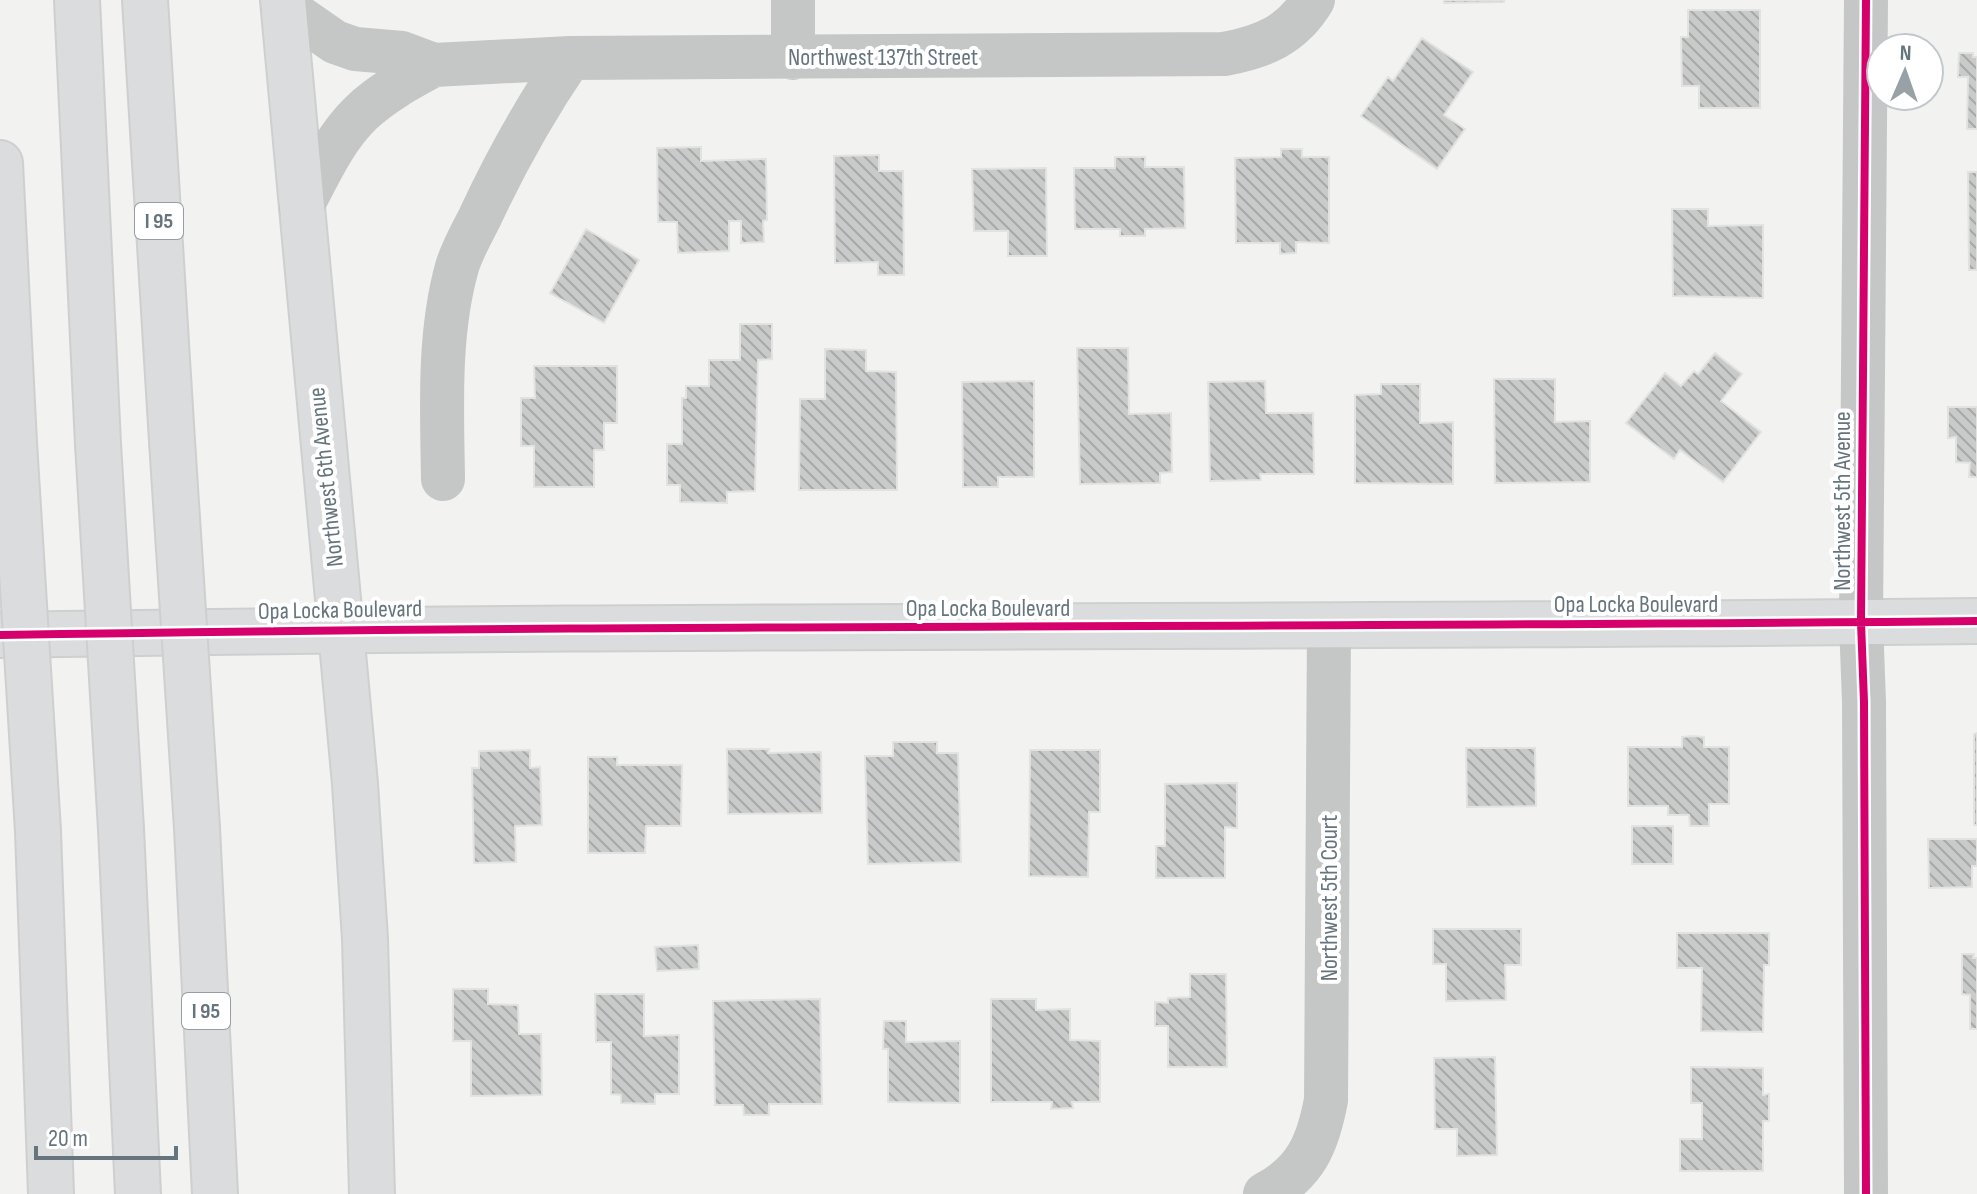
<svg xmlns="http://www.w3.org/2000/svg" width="1977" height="1194" font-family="'Sofia Sans Condensed',sans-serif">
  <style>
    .building { fill: url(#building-back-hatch); stroke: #e2e2e0; stroke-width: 2 }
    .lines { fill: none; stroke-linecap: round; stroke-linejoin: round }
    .major-casing { stroke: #cecfcf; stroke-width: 48 }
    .highway-casing { stroke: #cecfce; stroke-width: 48 }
    .minor { stroke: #c5c6c6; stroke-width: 44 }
    .major { stroke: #dbdcdd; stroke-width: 44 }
    .highway { stroke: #dbdcdd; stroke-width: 44 }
    .highway-bridge-casing { stroke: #cecfce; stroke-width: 48; stroke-linecap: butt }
    .highway-bridge { stroke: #dbdcdd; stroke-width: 44 }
    .cycleway-casing { stroke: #fff; stroke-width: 13 }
    .cycleway { stroke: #d6006c; stroke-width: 8 }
    .labels { text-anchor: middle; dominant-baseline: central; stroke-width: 8; stroke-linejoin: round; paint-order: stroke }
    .shield { fill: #fff; stroke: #949ea4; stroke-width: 2 }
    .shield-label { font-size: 22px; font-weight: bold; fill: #66757d }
    .street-label { font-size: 24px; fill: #66757d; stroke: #fff }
  </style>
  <defs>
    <pattern id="building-back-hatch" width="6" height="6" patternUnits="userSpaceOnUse" patternTransform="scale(2)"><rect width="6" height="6" fill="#c9caca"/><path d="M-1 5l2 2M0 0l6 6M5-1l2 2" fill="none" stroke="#a7a9a9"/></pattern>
  </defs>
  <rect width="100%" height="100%" fill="#f2f2f1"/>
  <path class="building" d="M 1444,0 L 1504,0 L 1504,2 L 1444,3 Z
    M 1688,10 L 1760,10 L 1760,108 L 1699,108 L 1699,86 L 1682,86 L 1681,37 L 1688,37 Z
    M 1422,38 L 1473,72 L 1444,115 L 1465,129 L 1437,169 L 1361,116 L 1388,77 L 1393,81 Z
    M 1959,53 L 1973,53 L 1973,57 L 1977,57 L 1977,129 L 1967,129 L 1968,77 L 1958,77 Z
    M 701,147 L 701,161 L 766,159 L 767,220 L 763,221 L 764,242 L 741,243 L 741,221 L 729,221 L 729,251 L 678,253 L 677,222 L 658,222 L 657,148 Z
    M 1281,149 L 1302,149 L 1302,157 L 1329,157 L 1329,243 L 1296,242 L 1296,253 L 1280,254 L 1280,243 L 1236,243 L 1235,158 L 1281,157 Z
    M 879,155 L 879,171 L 903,171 L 904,275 L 878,275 L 878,262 L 835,263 L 834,156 Z
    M 1115,157 L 1145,157 L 1145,167 L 1184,167 L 1185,228 L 1145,229 L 1145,236 L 1120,236 L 1120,229 L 1075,229 L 1074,168 L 1115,168 Z
    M 1046,168 L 1047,256 L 1008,256 L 1008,231 L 974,231 L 972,169 Z
    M 1968,172 L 1977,172 L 1977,270 L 1969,270 Z
    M 1672,209 L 1708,209 L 1708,226 L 1763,225 L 1763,298 L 1673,296 Z
    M 586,229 L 639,260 L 604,323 L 550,293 Z
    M 740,324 L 772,324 L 772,359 L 758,360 L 755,491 L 727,492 L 727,503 L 680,502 L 680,485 L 667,485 L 667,444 L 682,444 L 682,398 L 686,398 L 686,386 L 709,386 L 709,360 L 740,360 Z
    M 1077,348 L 1128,348 L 1129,414 L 1171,413 L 1172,472 L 1160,473 L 1160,483 L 1080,484 Z
    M 825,349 L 866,350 L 866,371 L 896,372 L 897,490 L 799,490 L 800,399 L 825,399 Z
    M 1715,353 L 1742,374 L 1721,401 L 1761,432 L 1723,482 L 1680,450 L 1674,459 L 1626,423 L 1665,373 L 1681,386 L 1694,371 L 1698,374 Z
    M 534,366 L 617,366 L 617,423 L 604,423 L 604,450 L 594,450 L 594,487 L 534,487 L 534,446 L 521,446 L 521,398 L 535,398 Z
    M 1494,379 L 1555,379 L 1555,422 L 1590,421 L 1590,482 L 1495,483 Z
    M 1034,381 L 1034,477 L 998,477 L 998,487 L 963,487 L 962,382 Z
    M 1265,381 L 1266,413 L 1313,413 L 1314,474 L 1260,474 L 1261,480 L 1210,481 L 1208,382 Z
    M 1381,384 L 1420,384 L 1420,423 L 1453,422 L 1453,484 L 1355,483 L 1355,395 L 1381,394 Z
    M 1948,407 L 1977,407 L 1977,477 L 1969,477 L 1970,463 L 1956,462 L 1956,437 L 1948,438 Z
    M 1977,733 L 1977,825 L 1974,825 L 1974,734 Z
    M 1693,736 L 1704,737 L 1704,747 L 1729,747 L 1729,804 L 1709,804 L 1709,826 L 1690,826 L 1689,815 L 1668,815 L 1668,806 L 1628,806 L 1628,747 L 1682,747 L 1682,737 Z
    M 893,742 L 937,742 L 937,753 L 958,753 L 961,862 L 868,864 L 865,756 L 893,756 Z
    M 1466,748 L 1535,748 L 1536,806 L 1467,807 Z
    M 727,749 L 769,749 L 768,753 L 821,752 L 822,813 L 728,814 Z
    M 530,750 L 530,768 L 540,767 L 542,825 L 515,826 L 516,862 L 474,863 L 472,768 L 479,768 L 479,751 Z
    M 1030,750 L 1100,750 L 1100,812 L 1089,812 L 1088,877 L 1029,876 Z
    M 588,757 L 617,757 L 617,765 L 682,765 L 681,826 L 646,826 L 645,853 L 588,853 Z
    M 1237,783 L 1237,828 L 1225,827 L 1225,878 L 1156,878 L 1156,846 L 1165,846 L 1165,784 Z
    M 1632,826 L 1673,826 L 1673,864 L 1632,864 Z
    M 1928,839 L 1977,839 L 1977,866 L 1972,866 L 1972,887 L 1929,888 Z
    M 1433,929 L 1521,929 L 1521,965 L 1505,965 L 1506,1000 L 1446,1001 L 1446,964 L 1433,964 Z
    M 1677,933 L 1769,933 L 1769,965 L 1764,965 L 1763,1032 L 1701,1031 L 1702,968 L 1677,968 Z
    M 698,945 L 699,969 L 657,971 L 655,947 Z
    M 1962,954 L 1974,954 L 1973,958 L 1977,958 L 1977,1029 L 1970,1029 L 1970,995 L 1962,994 Z
    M 1190,974 L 1226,974 L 1227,1067 L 1168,1067 L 1168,1026 L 1155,1026 L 1155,1002 L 1168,1003 L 1168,998 L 1190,997 Z
    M 453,989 L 488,989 L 488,1004 L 518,1005 L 519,1034 L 541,1034 L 542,1095 L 471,1096 L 471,1041 L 453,1041 Z
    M 595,994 L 644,994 L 644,1036 L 679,1035 L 679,1094 L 655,1094 L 655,1104 L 621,1103 L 621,1095 L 611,1094 L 611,1042 L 596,1042 Z
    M 820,999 L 822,1104 L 769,1104 L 769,1115 L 744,1115 L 743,1105 L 715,1105 L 713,1001 Z
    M 991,999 L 1036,999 L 1036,1010 L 1070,1009 L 1070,1040 L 1100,1041 L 1100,1102 L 1072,1102 L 1073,1108 L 1051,1109 L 1052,1102 L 991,1102 Z
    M 884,1021 L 906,1021 L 906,1042 L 960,1041 L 960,1103 L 888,1102 L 888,1049 L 883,1049 Z
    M 1495,1057 L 1497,1155 L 1457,1156 L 1457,1129 L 1435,1129 L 1434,1058 Z
    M 1691,1067 L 1763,1068 L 1763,1095 L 1769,1094 L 1769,1121 L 1763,1121 L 1763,1171 L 1680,1171 L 1680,1139 L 1702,1139 L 1702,1103 L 1691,1103 Z"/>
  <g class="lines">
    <defs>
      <path id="major" d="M 283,0 L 355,784 L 365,939 L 372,1194
        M 0,635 C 659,624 1318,628 1977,621"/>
      <path id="highway" d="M 77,0 L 98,444
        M 145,0 L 172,441
        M 0,163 L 14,443
        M 197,828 L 215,1194
        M 121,829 L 138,1194
        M 38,831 L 51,1194"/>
    </defs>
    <use href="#major" class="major-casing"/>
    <use href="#highway" class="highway-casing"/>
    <path class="minor" d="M 793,0 L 793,58
      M 283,6 L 335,42 L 355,49 L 402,53 L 434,65 L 570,58 L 1224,54 C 1263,47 1292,35 1313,0
      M 301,208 C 318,176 334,139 361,113 C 382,93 408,79 434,65
      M 443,479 C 442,409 438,335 457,267 C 462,250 472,233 480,217 C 506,161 535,109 570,58
      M 1265,1194 C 1306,1173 1318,1143 1326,1100 L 1329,625
      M 1866,1194 L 1864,702 L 1861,622 L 1866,0"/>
    <use href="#major" class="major"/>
    <use href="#highway" class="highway"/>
    <defs>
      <path id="highway-bridge" d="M 172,441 L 197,828
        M 14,443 L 38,831
        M 98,444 L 121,829"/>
    </defs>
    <use href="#highway-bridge" class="highway-bridge-casing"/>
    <use href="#highway-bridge" class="highway-bridge"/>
    <defs>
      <path id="cycleway" d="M 0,635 C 659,624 1318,628 1977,621
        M 1866,1194 L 1864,702 L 1861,622 L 1866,0"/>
    </defs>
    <use href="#cycleway" class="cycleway-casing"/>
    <use href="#cycleway" class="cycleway"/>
  </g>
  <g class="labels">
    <g class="shield">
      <rect x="135" y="203" width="48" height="36" rx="6"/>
      <rect x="182" y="993" width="48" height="36" rx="6"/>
    </g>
    <g class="shield-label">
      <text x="159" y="221">I 95</text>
      <text x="206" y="1011">I 95</text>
    </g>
    <g class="street-label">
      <text x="883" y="57">Northwest 137th Street</text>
      <text transform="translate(326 477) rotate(-96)">Northwest 6th Avenue</text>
      <text transform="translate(1842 501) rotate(-90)">Northwest 5th Avenue</text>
      <text x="1636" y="604">Opa Locka Boulevard</text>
      <text x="988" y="608">Opa Locka Boulevard</text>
      <text transform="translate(340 610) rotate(-1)">Opa Locka Boulevard</text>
      <text transform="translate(1329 898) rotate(-90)">Northwest 5th Court</text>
    </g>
  </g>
  <g transform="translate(1905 72) rotate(2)"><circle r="38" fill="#ffffff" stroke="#c2c8cb" stroke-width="2"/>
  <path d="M0-6L14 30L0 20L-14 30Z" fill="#97a1a6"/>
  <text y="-12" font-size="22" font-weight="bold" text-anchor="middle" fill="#66757d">N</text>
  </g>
  <path d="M36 1146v12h140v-12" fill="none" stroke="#66757d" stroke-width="4"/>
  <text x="48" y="1146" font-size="24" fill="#66757d" stroke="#ffffff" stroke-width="6" paint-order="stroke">20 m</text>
</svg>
